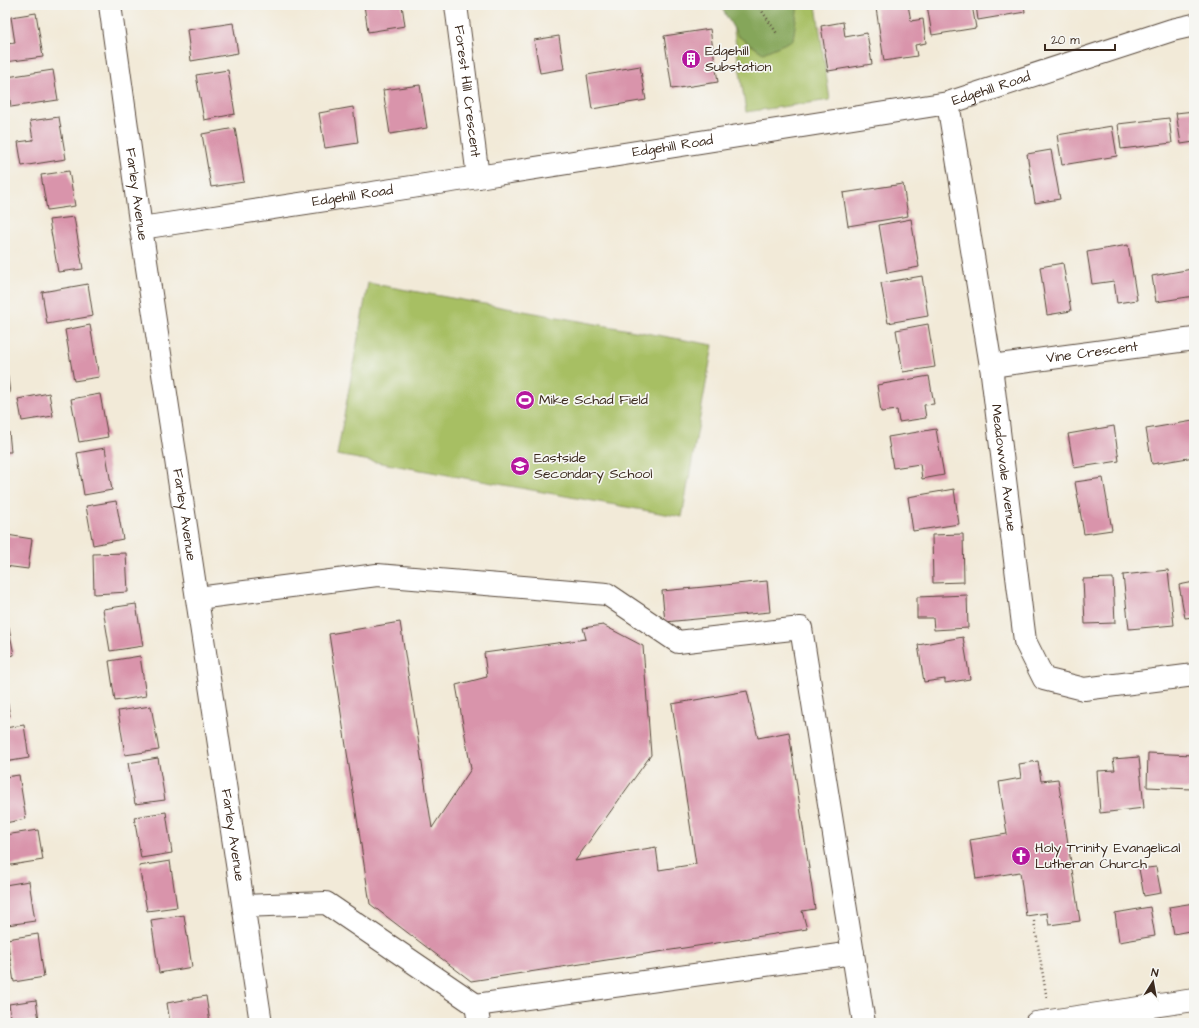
<svg xmlns="http://www.w3.org/2000/svg" width="1199" height="1028" font-family="'Architects Daughter',sans-serif">
  <style>
    .green { fill: #a7bf64; stroke: #717441 }
    .forest { fill: #85a65a; stroke: #60683c }
    .building { fill: #d994ab }
    .lines { fill: none; stroke-linecap: round; stroke-linejoin: round }
    .minor-casing { stroke: #56473a; stroke-width: 24 }
    .path { stroke: #56473a; stroke-width: 2.5; stroke-dasharray: 1 3; stroke-linecap: butt }
    .minor { stroke: #fff; stroke-width: 22 }
    .labels { text-anchor: middle; dominant-baseline: central; stroke-width: 3.5; stroke-linejoin: round; paint-order: stroke }
    .poi-label { font-size: 14px; fill: #3b2a1e; stroke: #f6f6f2; text-anchor: start }
    .street-label { font-size: 14px; fill: #3b2a1e; stroke: #f6f6f2 }
  </style>
  <rect width="100%" height="100%" fill="#f6f6f2"/>
  <filter id="ink" filterUnits="userSpaceOnUse"><feTurbulence type="fractalNoise" baseFrequency=".025" numOctaves="2"/><feDisplacementMap in="SourceGraphic" scale="8" xChannelSelector="R" yChannelSelector="G"/><feConvolveMatrix kernelMatrix="1 2 1 2 8 2 1 2 1" color-interpolation-filters="sRGB"/></filter>
  <filter id="wash" filterUnits="userSpaceOnUse"><feTurbulence type="fractalNoise" baseFrequency=".012" numOctaves="4" result="noise"/><feDisplacementMap in="SourceGraphic" scale="16" xChannelSelector="R" yChannelSelector="G"/><feGaussianBlur stdDeviation="0.9" result="paint"/><feColorMatrix in="noise" values="0 0 0 0 0 0 0 0 0 0 0 0 0 0 0 0 0 1.4 0 .05"/><feComposite in="paint" operator="in"/></filter>
  <g filter="url(#wash)">
    <rect width="100%" height="100%" fill="#f2ead8"/>
    <path class="green" d="M 730,5 L 816,5 L 830,100 L 746,112 Z
      M 368,283 L 713,345 L 682,517 L 337,455 Z"/>
    <path class="forest" d="M 720,5 L 798,5 L 793,40 L 763,53 L 738,36 Z"/>
    <g id="blocks">
      <path class="building" d="M 364,5 L 402,5 L 405,26 L 368,32 Z
        M 897,5 L 908,5 L 911,21 L 923,19 L 926,43 L 915,45 L 917,56 L 884,61 L 876,8 Z
        M 927,5 L 972,5 L 976,28 L 932,35 Z
        M 976,5 L 1024,5 L 1025,12 L 978,20 Z
        M 36,13 L 43,57 L 5,62 L 5,44 L 15,43 L 11,17 Z
        M 843,22 L 845,37 L 867,33 L 872,64 L 828,71 L 821,26 Z
        M 233,23 L 238,53 L 191,61 L 187,30 Z
        M 710,29 L 718,82 L 672,89 L 664,36 Z
        M 559,36 L 564,69 L 540,73 L 534,40 Z
        M 640,66 L 646,100 L 592,109 L 587,75 Z
        M 53,70 L 58,100 L 11,107 L 7,77 Z
        M 228,70 L 235,114 L 204,120 L 196,75 Z
        M 420,85 L 427,128 L 390,134 L 383,90 Z
        M 353,107 L 358,143 L 325,148 L 319,113 Z
        M 1194,111 L 1194,142 L 1181,144 L 1176,113 Z
        M 59,117 L 66,159 L 22,166 L 18,142 L 33,140 L 30,121 Z
        M 1169,118 L 1172,143 L 1121,149 L 1118,124 Z
        M 1112,126 L 1117,156 L 1062,165 L 1057,135 Z
        M 235,128 L 244,182 L 211,187 L 202,134 Z
        M 1051,150 L 1060,199 L 1035,203 L 1027,154 Z
        M 69,171 L 75,206 L 47,210 L 41,175 Z
        M 903,184 L 908,216 L 848,226 L 843,193 Z
        M 74,217 L 83,269 L 58,272 L 49,220 Z
        M 911,219 L 919,267 L 887,273 L 879,225 Z
        M 1128,245 L 1137,300 L 1117,303 L 1114,281 L 1092,284 L 1087,252 Z
        M 1063,263 L 1071,311 L 1047,315 L 1040,267 Z
        M 1192,269 L 1194,280 L 1194,296 L 1156,302 L 1152,276 Z
        M 922,276 L 928,316 L 888,323 L 881,283 Z
        M 88,284 L 93,316 L 47,324 L 42,292 Z
        M 928,324 L 935,367 L 903,372 L 896,330 Z
        M 90,325 L 99,377 L 74,381 L 65,330 Z
        M 6,363 L 10,393 L 5,393 L 5,364 Z
        M 929,376 L 934,404 L 924,405 L 926,418 L 899,422 L 897,410 L 881,412 L 877,385 Z
        M 49,393 L 53,416 L 22,421 L 18,399 Z
        M 100,394 L 108,437 L 79,442 L 71,399 Z
        M 1193,421 L 1194,457 L 1152,464 L 1146,429 Z
        M 1114,426 L 1119,461 L 1074,468 L 1068,434 Z
        M 936,429 L 944,475 L 922,479 L 920,464 L 893,468 L 888,437 Z
        M 9,432 L 11,452 L 5,452 L 5,433 Z
        M 105,448 L 112,490 L 84,495 L 77,453 Z
        M 1103,478 L 1112,530 L 1084,534 L 1075,482 Z
        M 954,489 L 959,524 L 913,531 L 908,497 Z
        M 116,501 L 123,539 L 93,545 L 86,506 Z
        M 963,534 L 964,582 L 933,583 L 932,535 Z
        M 7,535 L 32,539 L 28,569 L 5,566 L 5,550 Z
        M 126,553 L 128,592 L 94,594 L 93,554 Z
        M 1168,570 L 1174,625 L 1129,629 L 1123,575 Z
        M 1113,578 L 1115,623 L 1085,624 L 1083,579 Z
        M 767,581 L 770,612 L 665,622 L 662,591 Z
        M 1194,582 L 1194,617 L 1185,618 L 1179,585 Z
        M 967,595 L 968,628 L 934,630 L 933,618 L 917,618 L 917,597 Z
        M 136,604 L 143,646 L 110,651 L 103,609 Z
        M 400,622 L 432,828 L 471,769 L 456,685 L 487,677 L 484,653 L 586,639 L 583,628 L 603,625 L 643,646 L 651,755 L 575,861 L 656,847 L 659,870 L 696,864 L 672,704 L 747,691 L 758,738 L 789,732 L 815,909 L 802,911 L 807,929 L 471,981 L 370,904 L 329,634 Z
        M 5,623 L 8,623 L 14,655 L 5,657 Z
        M 963,637 L 970,679 L 945,683 L 945,679 L 924,682 L 918,645 Z
        M 140,656 L 146,696 L 115,701 L 109,661 Z
        M 5,689 L 10,716 L 5,717 Z
        M 151,706 L 159,750 L 125,755 L 118,711 Z
        M 24,725 L 29,758 L 5,762 L 5,728 Z
        M 1148,753 L 1193,755 L 1191,789 L 1147,787 Z
        M 1139,757 L 1144,808 L 1100,813 L 1097,771 L 1115,770 L 1113,759 Z
        M 158,758 L 165,800 L 135,804 L 128,763 Z
        M 1038,761 L 1041,781 L 1058,779 L 1080,921 L 1049,925 L 1047,913 L 1026,916 L 1020,872 L 976,879 L 970,840 L 1007,834 L 999,782 L 1021,778 L 1019,764 Z
        M 19,775 L 26,819 L 5,823 L 5,777 Z
        M 166,812 L 172,853 L 141,858 L 134,817 Z
        M 38,830 L 43,860 L 5,866 L 5,835 Z
        M 170,861 L 177,907 L 147,911 L 139,866 Z
        M 1156,867 L 1161,893 L 1144,896 L 1139,869 Z
        M 29,881 L 35,921 L 7,925 L 5,915 L 5,885 Z
        M 1194,903 L 1194,930 L 1174,934 L 1169,907 Z
        M 1150,907 L 1155,936 L 1119,942 L 1115,913 Z
        M 184,915 L 192,967 L 159,973 L 151,920 Z
        M 38,934 L 44,977 L 14,982 L 7,939 Z
        M 206,996 L 210,1023 L 170,1023 L 167,1003 Z
        M 36,1000 L 39,1020 L 12,1023 L 9,1004 Z"/>
    </g>
  </g>
  <g filter="url(#ink)">
    <use href="#blocks" fill-opacity="0" stroke="#56473a" stroke-width="1"/>
    <g class="lines">
      <defs>
        <g id="minor">
          <path id="s1" d="M 110,5 L 141,228 L 261,1023"/>
          <path id="s2" d="M 456,5 L 478,177"/>
          <path id="s3" d="M 948,103 L 991,366 L 1025,641 L 1044,679 L 1084,689 L 1194,675"/>
          <path id="s4" d="M 141,228 L 478,177 L 948,103 L 1172,30 L 1194,25"/>
          <path id="s5" d="M 991,366 L 1194,339"/>
          <path d="M 198,598 L 377,575 L 607,594 L 678,642 L 801,628 L 864,1023"/>
          <path d="M 244,906 L 326,903 L 476,1005 L 479,1023"/>
          <path d="M 476,1005 L 853,953"/>
          <path d="M 1036,1023 L 1194,1000"/>
        </g>
      </defs>
      <use href="#minor" class="minor-casing"/>
      <path class="path" d="M 758,5 L 778,35
        M 1034,921 L 1047,1000"/>
      <use href="#minor" class="minor"/>
    </g>
  </g>
  <defs>
    <symbol id="building-disc" viewBox="-11 -11 22 22"><circle r="9.5" fill="#b5179e" stroke="#f6f6f2"/><path d="M-4-6H4V6H1V3H-1V6H-4ZM-2.5-4.3h1.7v1.8h-1.7ZM.8-4.3h1.7v1.8H.8ZM-2.5-1h1.7V.8h-1.7ZM.8-1h1.7V.8H.8Z" fill="#fff"/></symbol>
    <symbol id="stadium-disc" viewBox="-11 -11 22 22"><circle r="9.5" fill="#b5179e" stroke="#f6f6f2"/><path d="M0-5a6.5 5 0 1 0 0 10a6.5 5 0 1 0 0-10ZM-3.5-1.8h7v3.6h-7Z" fill="#fff"/></symbol>
    <symbol id="school-disc" viewBox="-11 -11 22 22"><circle r="9.5" fill="#b5179e" stroke="#f6f6f2"/><path d="M0-5L7-2L0 1L-7-2ZM-4 1L0 2.5L4 1V4Q0 6-4 4Z" fill="#fff"/></symbol>
    <symbol id="church-disc" viewBox="-11 -11 22 22"><circle r="9.5" fill="#b5179e" stroke="#f6f6f2"/><path d="M-1.2-6h2.4v3.5h3.3v2.4h-3.3V6h-2.4V-.1h-3.3v-2.4h3.3Z" fill="#fff"/></symbol>
  </defs>
  <g fill-rule="evenodd">
    <use href="#building-disc" x="680" y="48" width="22" height="22"/>
    <use href="#stadium-disc" x="514" y="389" width="22" height="22"/>
    <use href="#school-disc" x="509" y="455" width="22" height="22"/>
    <use href="#church-disc" x="1010" y="845" width="22" height="22"/>
  </g>
  <g class="labels">
    <g class="poi-label">
      <text x="705" y="51">Edgehill<tspan x="705" dy="16">Substation</tspan></text>
      <text x="539" y="400">Mike Schad Field</text>
      <text x="534" y="458">Eastside<tspan x="534" dy="16">Secondary School</tspan></text>
      <text x="1035" y="848">Holy Trinity Evangelical<tspan x="1035" dy="16">Lutheran Church</tspan></text>
    </g>
    <g class="street-label">
      <text stroke="none"><textPath href="#s4" startOffset="862">Edgehill Road</textPath></text>
      <text stroke="none"><textPath href="#s2" startOffset="87">Forest Hill Crescent</textPath></text>
      <text stroke="none"><textPath href="#s4" startOffset="538">Edgehill Road</textPath></text>
      <text stroke="none"><textPath href="#s1" startOffset="191">Farley Avenue</textPath></text>
      <text stroke="none"><textPath href="#s4" startOffset="214">Edgehill Road</textPath></text>
      <text stroke="none"><textPath href="#s5" startOffset="102">Vine Crescent</textPath></text>
      <text stroke="none"><textPath href="#s3" startOffset="369">Meadowvale Avenue</textPath></text>
      <text stroke="none"><textPath href="#s1" startOffset="515">Farley Avenue</textPath></text>
      <text stroke="none"><textPath href="#s1" startOffset="839">Farley Avenue</textPath></text>
    </g>
  </g>
  <rect width="1199" height="1028" fill="none" stroke="#f6f6f2" stroke-width="20"/>
  <g transform="translate(1153 982) rotate(11)" stroke="#f6f6f2" stroke-width="3" paint-order="stroke">
  <path d="M0-3L7 15L0 10L-7 15Z" fill="#3b2a1e"/>
  <text y="-6" font-size="11" font-weight="bold" text-anchor="middle" fill="#3b2a1e">N</text>
  </g>
  <path d="M1045 44v6h70v-6" fill="none" stroke="#3b2a1e" stroke-width="2"/>
  <text x="1051" y="44" font-size="12" fill="#3b2a1e" stroke="#f6f6f2" stroke-width="3" paint-order="stroke">20 m</text>
</svg>
